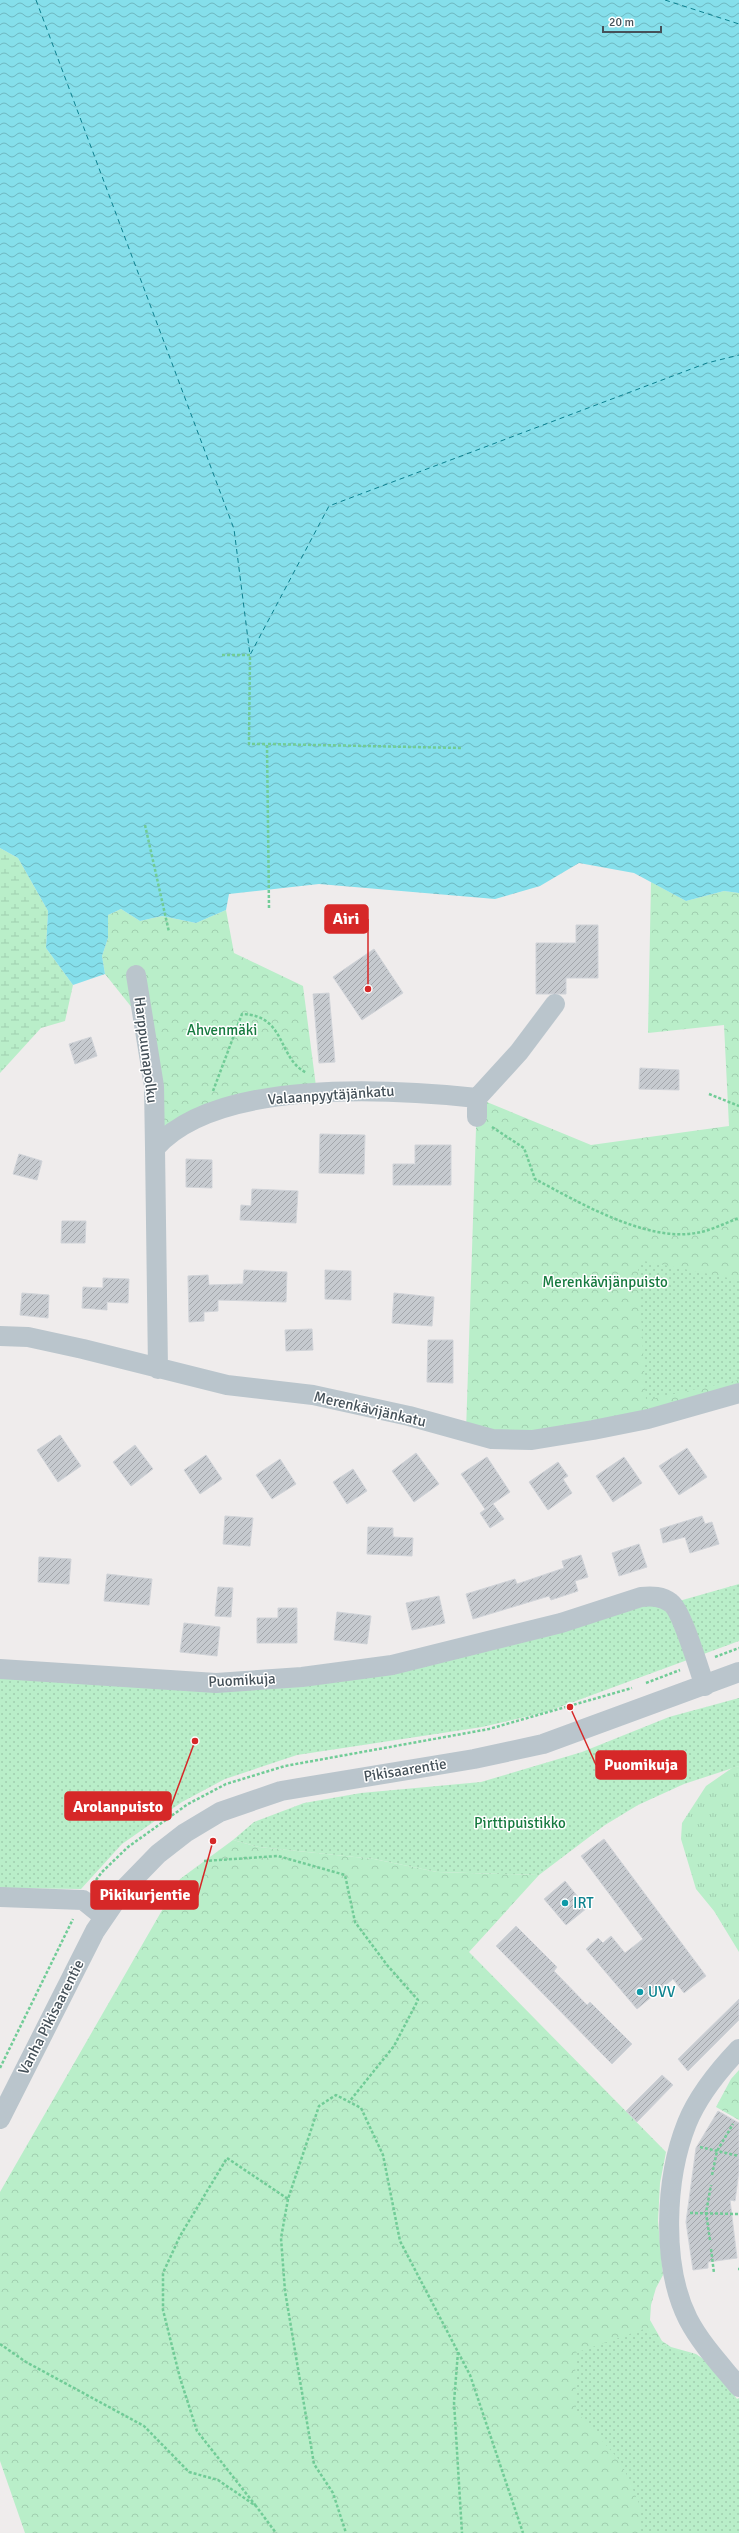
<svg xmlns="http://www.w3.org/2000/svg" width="739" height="2533" font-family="Signika,sans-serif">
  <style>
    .grass { fill: url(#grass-tufts) }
    .forest { fill: url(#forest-crowns) }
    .wetland { fill: url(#wetland-marsh) }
    .park { fill: url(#park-dots) }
    .water { fill: url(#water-waves) }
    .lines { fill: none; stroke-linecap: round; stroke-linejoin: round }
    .ferry { stroke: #0d808f; stroke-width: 1; stroke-dasharray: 5 4; stroke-linecap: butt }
    .building { fill: url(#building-hatch); stroke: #d0d3d8 }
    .path { stroke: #71cc97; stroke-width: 2.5; stroke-dasharray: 3 2; stroke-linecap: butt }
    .minor { stroke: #bac5cc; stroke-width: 20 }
    .culture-dot { fill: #0f9aa8; stroke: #fff; stroke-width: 1.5 }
    .labels { text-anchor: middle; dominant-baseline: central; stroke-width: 3; stroke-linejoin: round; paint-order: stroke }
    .park-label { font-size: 15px; fill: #167a3f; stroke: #fff }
    .street-label { font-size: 15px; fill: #455159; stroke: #fff }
    .culture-label { font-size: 15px; fill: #0d838f; stroke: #fff; text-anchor: start }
    .leader { fill: none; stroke: #d62828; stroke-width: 1.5 }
    .callout-dot { fill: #d62828; stroke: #fff; stroke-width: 1.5 }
    .callout { fill: #d62828; stroke: #d62828; stroke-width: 1.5 }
    .callout-label { font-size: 16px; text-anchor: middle; font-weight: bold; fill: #fff }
  </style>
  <defs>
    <pattern id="grass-tufts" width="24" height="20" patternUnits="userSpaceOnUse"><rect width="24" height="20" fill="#b9eec9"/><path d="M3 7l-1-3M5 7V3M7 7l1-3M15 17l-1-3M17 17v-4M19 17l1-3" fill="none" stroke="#a0ceaf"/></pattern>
    <pattern id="forest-crowns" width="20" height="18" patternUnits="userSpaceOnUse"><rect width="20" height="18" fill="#b9eec9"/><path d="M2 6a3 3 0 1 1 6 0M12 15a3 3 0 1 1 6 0" fill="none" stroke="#a0ceaf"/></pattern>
    <pattern id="wetland-marsh" width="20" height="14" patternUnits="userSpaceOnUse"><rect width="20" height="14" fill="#b9eec9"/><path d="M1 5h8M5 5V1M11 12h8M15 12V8" fill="none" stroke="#a0ceaf"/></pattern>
    <pattern id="park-dots" width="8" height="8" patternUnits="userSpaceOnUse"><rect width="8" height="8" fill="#b9eec9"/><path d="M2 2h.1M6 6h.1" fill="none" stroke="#a0ceaf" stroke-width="1.8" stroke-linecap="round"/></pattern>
    <pattern id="water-waves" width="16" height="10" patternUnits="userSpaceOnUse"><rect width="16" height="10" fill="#85dfeb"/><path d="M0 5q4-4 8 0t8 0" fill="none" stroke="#6fb7c1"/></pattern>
    <pattern id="building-hatch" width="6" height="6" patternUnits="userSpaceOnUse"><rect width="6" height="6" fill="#c6cacf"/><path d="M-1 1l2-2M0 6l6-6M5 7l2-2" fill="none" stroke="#a3a6ab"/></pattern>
  </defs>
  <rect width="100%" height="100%" fill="#efecec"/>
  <path class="grass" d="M 739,1766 L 739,1952 L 714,1911 L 696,1889 L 681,1839 L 682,1823 L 706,1786 L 732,1768 Z"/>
  <path class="forest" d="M 651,882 L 686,901 L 724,891 L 739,893 L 739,1393 L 593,1430 L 466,1432 L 477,1098 L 591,1145 L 729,1126 L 724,1025 L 648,1033 Z
    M 121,909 L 140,921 L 162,916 L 196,923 L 226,910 L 234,953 L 303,986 L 317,1094 L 242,1103 L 162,1140 L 145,1024 L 105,974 L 102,956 L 108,938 L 108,915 Z
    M 233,1840 L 259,1847 L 374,1859 L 437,1872 L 539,1875 L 469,1952 L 666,2152 L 660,2183 L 658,2221 L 663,2275 L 656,2288 L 651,2305 L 650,2320 L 662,2341 L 671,2347 L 696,2354 L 709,2363 L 737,2399 L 739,2398 L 739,2533 L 25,2533 L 0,2461 L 0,2192 L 180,1879 Z
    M 739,2070 L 739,2120 L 716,2107 L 731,2079 Z"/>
  <path class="wetland" d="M 0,848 L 18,858 L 48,911 L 46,948 L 73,985 L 65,1021 L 41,1028 L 0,1073 Z"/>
  <path class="park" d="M 644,1261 L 739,1280 L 739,1380 L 646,1400 L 638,1267 Z
    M 739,1584 L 739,1641 L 546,1712 L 482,1727 L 297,1755 L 225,1779 L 182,1802 L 122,1844 L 81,1889 L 0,1888 L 0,1674 L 309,1681 L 623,1608 L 672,1603 Z
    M 739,1698 L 739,1766 L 684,1784 L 638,1805 L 605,1825 L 539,1875 L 437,1872 L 374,1859 L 259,1847 L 233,1840 L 254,1822 L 304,1803 L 361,1793 L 481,1782 L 582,1752 L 669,1717 Z
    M 647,2328 C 667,2358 679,2345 704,2362 C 717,2370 727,2389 736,2401 L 739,2400 L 739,2533 L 639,2533 L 641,2508 L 621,2462 L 576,2411 L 575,2353 Z"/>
  <path class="water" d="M 0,0 L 739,0 L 739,893 L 724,891 L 686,901 L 634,873 L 579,863 L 540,886 L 495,899 L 319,884 L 229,894 L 226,910 L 196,923 L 162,916 L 140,921 L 121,909 L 108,915 L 108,938 L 102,956 L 105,974 L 73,985 L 46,948 L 48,911 L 18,858 L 0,848 Z"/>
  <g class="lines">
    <path class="ferry" d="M 36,0 L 234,529 L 250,655 L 329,506 L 707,363 L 739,355
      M 665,0 L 739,24"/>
  </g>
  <path class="building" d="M 576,925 L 598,925 L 598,978 L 566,978 L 566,994 L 536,994 L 536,943 L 576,943 Z
    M 374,949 L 403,993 L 362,1020 L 333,977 Z
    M 329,993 L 335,1062 L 319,1063 L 313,994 Z
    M 91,1037 L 97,1056 L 75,1064 L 69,1044 Z
    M 640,1068 L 679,1070 L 679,1090 L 639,1089 Z
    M 320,1134 L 365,1135 L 364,1174 L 319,1173 Z
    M 415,1145 L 451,1145 L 451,1185 L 393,1185 L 393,1164 L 415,1164 Z
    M 19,1154 L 42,1161 L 37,1180 L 13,1174 Z
    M 186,1159 L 212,1160 L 212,1188 L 186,1187 Z
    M 252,1189 L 298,1191 L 296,1223 L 240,1220 L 241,1205 L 251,1206 Z
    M 62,1221 L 86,1221 L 85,1243 L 61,1243 Z
    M 244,1270 L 287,1272 L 286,1302 L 218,1300 L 218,1311 L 204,1312 L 204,1321 L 189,1322 L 188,1276 L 208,1275 L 209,1285 L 243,1284 Z
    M 325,1270 L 351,1271 L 351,1300 L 325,1299 Z
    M 103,1278 L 129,1279 L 128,1303 L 107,1302 L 107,1310 L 82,1308 L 83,1287 L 103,1288 Z
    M 22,1293 L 49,1295 L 48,1318 L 20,1315 Z
    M 394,1293 L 434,1297 L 432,1326 L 392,1323 Z
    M 312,1329 L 313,1350 L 286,1351 L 285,1330 Z
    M 428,1340 L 453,1340 L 453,1383 L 427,1382 Z
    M 60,1435 L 81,1466 L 58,1482 L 37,1450 Z
    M 135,1445 L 153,1469 L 131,1486 L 113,1462 Z
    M 687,1448 L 707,1477 L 679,1495 L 659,1466 Z
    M 416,1453 L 439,1484 L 414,1502 L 392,1471 Z
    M 206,1455 L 222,1479 L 200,1494 L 184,1470 Z
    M 487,1457 L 510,1492 L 485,1509 L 461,1474 Z
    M 624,1457 L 642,1483 L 613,1502 L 596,1476 Z
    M 280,1459 L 296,1484 L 272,1499 L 256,1475 Z
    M 558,1462 L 568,1476 L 563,1479 L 572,1493 L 548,1510 L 529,1482 Z
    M 353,1469 L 367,1491 L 347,1504 L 333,1482 Z
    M 493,1504 L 504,1519 L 490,1528 L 480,1513 Z
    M 225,1516 L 253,1518 L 250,1546 L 223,1544 Z
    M 702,1516 L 705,1524 L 712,1522 L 719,1544 L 690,1553 L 685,1537 L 663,1543 L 660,1529 Z
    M 368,1527 L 393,1528 L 393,1537 L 413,1538 L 412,1556 L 367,1554 Z
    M 639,1544 L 647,1567 L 619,1576 L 612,1553 Z
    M 581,1555 L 588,1577 L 575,1581 L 578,1591 L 551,1600 L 549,1596 L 473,1619 L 466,1594 L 515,1579 L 517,1584 L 564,1568 L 562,1561 Z
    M 39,1557 L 71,1559 L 69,1584 L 38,1582 Z
    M 107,1574 L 152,1579 L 149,1605 L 104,1601 Z
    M 218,1587 L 233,1588 L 231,1617 L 215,1616 Z
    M 439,1596 L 445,1623 L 412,1630 L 406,1603 Z
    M 278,1608 L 297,1608 L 297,1643 L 257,1643 L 257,1618 L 278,1618 Z
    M 337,1612 L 371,1616 L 367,1644 L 334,1640 Z
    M 184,1623 L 220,1627 L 217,1656 L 180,1652 Z
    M 604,1839 L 706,1976 L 684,1993 L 673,1979 L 637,2009 L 586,1949 L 598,1938 L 603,1943 L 611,1936 L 625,1953 L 643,1939 L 581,1856 Z
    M 565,1881 L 587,1908 L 566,1925 L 544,1899 Z
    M 516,1926 L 557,1967 L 554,1971 L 587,2005 L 590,2002 L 632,2044 L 612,2064 L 496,1946 Z
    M 739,1999 L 739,2020 L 688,2071 L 678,2059 Z
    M 662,2075 L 673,2085 L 637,2122 L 626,2111 Z
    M 718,2111 L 739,2123 L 739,2171 L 735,2201 L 730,2200 L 737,2258 L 708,2262 L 708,2268 L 693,2270 L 686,2222 L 696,2148 Z"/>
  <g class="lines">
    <path class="path" d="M 222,655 L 250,655 L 249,744 L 267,744
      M 145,825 L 169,932
      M 269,908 L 267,744 L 463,748
      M 213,1091 L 242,1014 C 287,1015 277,1059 307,1073
      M 709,1094 L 739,1106
      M 492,1127 L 524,1148 L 535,1179 C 578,1202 646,1242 696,1233 C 710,1231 725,1223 739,1218
      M 715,1657 L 739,1648
      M 646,1683 L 680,1670
      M 204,1861 L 278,1856 L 345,1875 L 355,1922 L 387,1965 L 418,2000 L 394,2046 L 349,2102
      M 93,1884 L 102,1872 L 128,1847 L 188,1804 L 226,1784 L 285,1766 L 489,1729 L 632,1688
      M 0,2068 L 73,1919
      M 700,2147 L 739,2156
      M 712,2175 L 717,2151 L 733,2124
      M 288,2199 L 281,2238 L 285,2291 L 314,2464 L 333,2493 L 346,2533
      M 690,2213 L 739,2214
      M 710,2240 L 706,2213 L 711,2185
      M 711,2249 L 714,2273
      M 738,2269 L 739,2269
      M 0,2344 L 26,2362 L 144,2426 L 189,2472 L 218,2480 L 256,2506 L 276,2533
      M 458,2352 L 454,2402 L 462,2533
      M 256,2506 L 197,2431 L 180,2378 L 163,2310 L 163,2273 L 180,2236 L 227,2158 L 288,2199 L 319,2106 L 336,2095 L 361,2108 L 383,2155 L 400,2241 L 470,2375 L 523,2533"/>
    <path class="minor" d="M 136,975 L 154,1086 L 155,1148
      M 477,1098 L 519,1052 L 555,1004
      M 477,1117 L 477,1098
      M 0,1336 L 28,1337 L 83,1349 L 227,1385 L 313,1395 L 409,1416 L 492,1439 L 532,1440 L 593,1430 L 648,1419 L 739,1393
      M 158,1369 L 155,1148 C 217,1078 391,1089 477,1098
      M 0,1669 L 216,1683 L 302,1677 L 392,1665 L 561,1623 L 641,1597 C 652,1596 662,1596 671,1603 C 682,1611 699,1670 705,1686
      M 0,1897 L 83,1900 L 104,1917
      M 739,2049 C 719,2070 698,2096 687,2123 C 665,2178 661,2265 688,2319 C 701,2344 721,2365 739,2387
      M 0,2119 L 95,1931 L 123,1890 L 158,1854 L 185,1833 L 220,1812 L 281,1791 L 474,1759 L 543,1744 L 739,1672"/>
  </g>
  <g class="culture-dot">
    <circle cx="565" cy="1903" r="4"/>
    <circle cx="640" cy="1992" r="4"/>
  </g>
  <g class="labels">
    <g class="park-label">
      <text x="222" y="1030">Ahvenmäki</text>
      <text x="605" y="1282">Merenkävijänpuisto</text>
      <text x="520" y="1823">Pirttipuistikko</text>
    </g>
    <g class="street-label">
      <text transform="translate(146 1050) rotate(83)">Harppuunapolku</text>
      <text transform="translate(331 1095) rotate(-4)">Valaanpyytäjänkatu</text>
      <text transform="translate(370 1409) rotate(13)">Merenkävijänkatu</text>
      <text transform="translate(242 1680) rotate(-3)">Puomikuja</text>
      <text transform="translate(405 1770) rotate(-9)">Pikisaarentie</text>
      <text transform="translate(51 2017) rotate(-63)">Vanha Pikisaarentie</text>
    </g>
    <g class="culture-label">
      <text x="573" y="1903">IRT</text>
      <text x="648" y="1992">UVV</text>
    </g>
  </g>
  <path class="leader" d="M368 989L368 919M570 1707L596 1765M195 1741L171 1806M213 1841L198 1895"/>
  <g class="callout-dot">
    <circle cx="368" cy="989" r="4"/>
    <circle cx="570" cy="1707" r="4"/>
    <circle cx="195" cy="1741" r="4"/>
    <circle cx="213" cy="1841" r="4"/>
  </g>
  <g class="callout">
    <rect x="325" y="905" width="43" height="28" rx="4"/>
    <rect x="596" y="1751" width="90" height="28" rx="4"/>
    <rect x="65" y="1792" width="106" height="28" rx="4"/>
    <rect x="91" y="1881" width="107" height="28" rx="4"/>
  </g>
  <g class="callout-label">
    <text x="346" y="924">Airi</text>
    <text x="641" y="1770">Puomikuja</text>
    <text x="118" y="1812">Arolanpuisto</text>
    <text x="145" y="1900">Pikikurjentie</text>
  </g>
  <path d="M603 26v6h58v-6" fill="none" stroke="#455159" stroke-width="2"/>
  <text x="609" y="26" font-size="12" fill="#455159" stroke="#ffffff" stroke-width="3" paint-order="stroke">20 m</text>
</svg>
